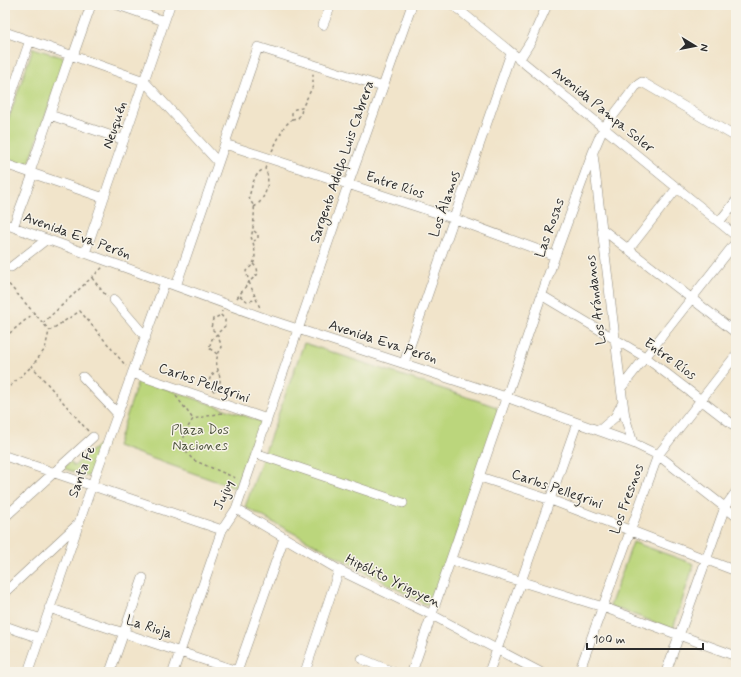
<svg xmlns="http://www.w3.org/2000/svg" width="741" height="677" font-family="Mynerve,sans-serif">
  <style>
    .green { fill: #bbd67c; stroke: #738054 }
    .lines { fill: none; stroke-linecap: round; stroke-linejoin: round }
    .minor-casing { stroke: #8e887a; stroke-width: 10 }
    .path { stroke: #8e887a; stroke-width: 1.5; stroke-dasharray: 3 3; stroke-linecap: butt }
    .minor { stroke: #fff; stroke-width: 9 }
    .labels { text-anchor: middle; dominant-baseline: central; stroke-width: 3; stroke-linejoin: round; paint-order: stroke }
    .street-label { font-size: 14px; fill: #2b2b2b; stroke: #f7f3e8 }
    .park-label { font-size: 14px; fill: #4f563f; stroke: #f7f3e8 }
  </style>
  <rect width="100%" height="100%" fill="#f7f3e8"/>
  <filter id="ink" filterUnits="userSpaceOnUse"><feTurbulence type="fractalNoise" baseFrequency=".025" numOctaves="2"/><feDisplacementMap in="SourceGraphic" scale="8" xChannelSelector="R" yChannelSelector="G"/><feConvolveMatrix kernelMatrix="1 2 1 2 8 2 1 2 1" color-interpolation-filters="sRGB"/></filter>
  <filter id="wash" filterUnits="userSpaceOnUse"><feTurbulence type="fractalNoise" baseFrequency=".012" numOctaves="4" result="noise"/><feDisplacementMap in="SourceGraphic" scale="16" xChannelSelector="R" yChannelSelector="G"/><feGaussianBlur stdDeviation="0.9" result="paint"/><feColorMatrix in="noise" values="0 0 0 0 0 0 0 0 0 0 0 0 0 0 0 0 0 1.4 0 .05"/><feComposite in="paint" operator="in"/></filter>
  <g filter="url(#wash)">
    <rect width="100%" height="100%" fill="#f1e4ca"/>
    <path class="green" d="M 33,48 L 65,58 L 28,167 L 5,159 L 5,129 Z
      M 304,343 L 497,407 L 498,416 L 433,604 L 425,604 L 245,507 Z
      M 138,381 L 161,387 L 263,422 L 235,488 L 117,446 Z
      M 98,445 L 102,450 L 91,476 L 85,476 L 63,468 L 70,461 L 74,466 Z
      M 633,542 L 694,564 L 673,629 L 610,606 Z"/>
  </g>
  <g filter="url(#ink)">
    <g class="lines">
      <defs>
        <path id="minor" d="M 118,5 L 164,21
          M 453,5 L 736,236
          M 323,25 L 331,5
          M 5,32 L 144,81 L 218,162
          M 73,56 L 91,5
          M 519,60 L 531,41 L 547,5
          M 5,113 L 30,40
          M 50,115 L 124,140
          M 225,144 L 455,219 L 555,256
          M 593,154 L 621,388 L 625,417 L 633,443
          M 5,164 L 104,198
          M 30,172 L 70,55
          M 719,222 L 736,201
          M 5,224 L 267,319 L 506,397 L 633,443 L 658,455 L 736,516
          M 13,227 L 33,174
          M 602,229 L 736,333
          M 629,249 L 677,188
          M 85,253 L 170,5
          M 11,267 L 47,239
          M 176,286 L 258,47 L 383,87
          M 541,295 L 645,357 L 736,427
          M 114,300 L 146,337
          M 404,363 L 511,53
          M 132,373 L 267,419
          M 83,377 L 118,414
          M 621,388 L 736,242
          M 599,431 L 615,417 L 623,402
          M 255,453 L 403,503
          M 5,456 L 222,530
          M 480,477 L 551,500 L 736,571
          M 236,509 L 339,570 L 432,615 L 540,672
          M 5,517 L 93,437
          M 451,560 L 603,607 L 736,656
          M 5,592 L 77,525
          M 49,608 L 240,672
          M 5,626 L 39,638
          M 362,659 L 393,672
          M 28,672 L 92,485 L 165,282
          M 110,672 L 143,578
          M 173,672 L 222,530 L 236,509 L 348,185 L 412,5
          M 237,672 L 284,538
          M 305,672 L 339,570
          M 412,672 L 555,256 L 593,152 L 603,129 L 636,86 L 642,82 L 736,137
          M 489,672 L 577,423
          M 579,672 L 658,455 L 736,355
          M 666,672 L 725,507 L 736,492"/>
      </defs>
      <use href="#minor" class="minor-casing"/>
      <path class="path" d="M 292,119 L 298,118 L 301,114 L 302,108
        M 272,151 L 284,127 L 292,119 L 292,113 L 295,109 L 302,108 L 313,86 L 313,73
        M 254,207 C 265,201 272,180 265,169
        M 254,231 L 258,234 L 258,238 L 254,241
        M 253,264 L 257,268 L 258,274 L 249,282 L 260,308
        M 92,278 L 107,297
        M 5,280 L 49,330
        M 240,296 L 247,301 L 256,300
        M 237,298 L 249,282 L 246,271 C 248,269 252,266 253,264 C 257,257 254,243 251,237 C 253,233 255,211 254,206 C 252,203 250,201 249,197 C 252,187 254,172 265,169 L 266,166
        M 43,323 L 103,267
        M 5,337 L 34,313
        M 217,354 L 209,348 L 212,339 L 217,334 L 211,328 L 213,319 L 221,315
        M 5,387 L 8,388 L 32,366
        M 213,390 L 208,385 L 211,375 L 218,371
        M 213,391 L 219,388 C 224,370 209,367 222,347 L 217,334 L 225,326 L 225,320 L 221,315 L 222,311
        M 176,396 L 193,419
        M 222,413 L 193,419 L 185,432 L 182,447 L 193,460 L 238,479
        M 88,431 L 32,366 L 45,349 L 49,331 L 80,311 L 126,366"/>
      <use href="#minor" class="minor"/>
    </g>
  </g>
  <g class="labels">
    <g class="street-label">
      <text transform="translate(603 110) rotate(39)">Avenida Pampa Soler</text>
      <text transform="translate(115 125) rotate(-71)">Neuquén</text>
      <text transform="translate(342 162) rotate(-71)">Sargento Adolfo Luis Cabrera</text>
      <text transform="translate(395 185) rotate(18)">Entre Ríos</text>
      <text transform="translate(445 204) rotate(-71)">Los Álamos</text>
      <text transform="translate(550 228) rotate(-70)">Las Rosas</text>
      <text transform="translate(77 236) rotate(20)">Avenida Eva Perón</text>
      <text transform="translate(596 300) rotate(-97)">Los Arándanos</text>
      <text transform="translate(383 342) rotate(18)">Avenida Eva Perón</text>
      <text transform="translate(670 359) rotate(36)">Entre Ríos</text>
      <text transform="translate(204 383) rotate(19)">Carlos Pellegrini</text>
      <text transform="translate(82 472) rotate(-70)">Santa Fe</text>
      <text transform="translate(557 489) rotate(19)">Carlos Pellegrini</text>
      <text transform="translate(224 495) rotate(-66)">Jujuy</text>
      <text transform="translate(627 499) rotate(-70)">Los Fresnos</text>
      <text transform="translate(393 581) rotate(26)">Hipólito Yrigoyen</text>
      <text transform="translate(149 627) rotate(18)">La Rioja</text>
    </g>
    <g class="park-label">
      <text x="200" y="430">Plaza Dos<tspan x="200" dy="16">Naciones</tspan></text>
    </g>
  </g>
  <rect width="741" height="677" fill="none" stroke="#f7f3e8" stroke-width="20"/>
  <g transform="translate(695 46) rotate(100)" stroke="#f7f3e8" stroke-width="3" paint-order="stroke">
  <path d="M0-3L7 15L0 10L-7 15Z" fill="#2b2b2b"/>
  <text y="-6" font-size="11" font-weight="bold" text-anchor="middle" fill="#2b2b2b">N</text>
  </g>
  <path d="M587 643v6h116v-6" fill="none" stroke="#2b2b2b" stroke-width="2"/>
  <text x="593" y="643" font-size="12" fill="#2b2b2b" stroke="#f7f3e8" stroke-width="3" paint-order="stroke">100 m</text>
</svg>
